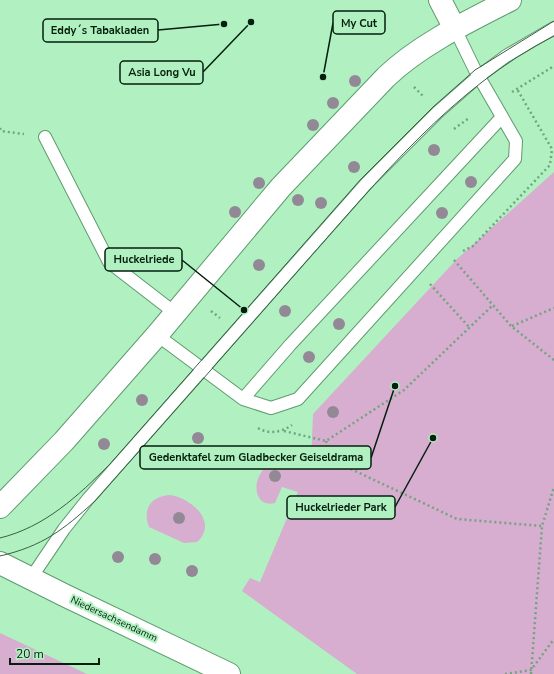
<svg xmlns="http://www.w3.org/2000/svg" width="554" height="674" font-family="'Nunito Sans',sans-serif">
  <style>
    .green { fill: #d7add0 }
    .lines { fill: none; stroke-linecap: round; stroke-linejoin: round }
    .service-casing { stroke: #5e9b6e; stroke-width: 14 }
    .minor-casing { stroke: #5e9b6e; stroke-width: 24 }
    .tertiary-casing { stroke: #5e9b6e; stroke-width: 24 }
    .path { stroke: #72a480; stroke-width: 2.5; stroke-dasharray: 2 3; stroke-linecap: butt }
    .service { stroke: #fff; stroke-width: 12 }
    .minor { stroke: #fff; stroke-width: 22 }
    .tertiary { stroke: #fff; stroke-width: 22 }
    .tram { stroke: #3a5f45; stroke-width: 1 }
    .tree { fill: #938996 }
    .labels { text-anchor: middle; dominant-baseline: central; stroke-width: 4; stroke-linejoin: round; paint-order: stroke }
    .street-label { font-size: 10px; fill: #051f0e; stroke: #b1f1c1 }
    .leader { fill: none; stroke: #051f0e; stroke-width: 1.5 }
    .callout-dot { fill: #051f0e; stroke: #b1f1c1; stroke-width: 1.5 }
    .callout { fill: #b1f1c1; stroke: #051f0e; stroke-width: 1.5 }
    .callout-label { font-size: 11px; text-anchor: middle; font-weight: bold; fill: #051f0e }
  </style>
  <rect width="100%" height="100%" fill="#b1f1c1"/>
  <path class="green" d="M 554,172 L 554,674 L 357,674 L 242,591 L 250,578 L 260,582 L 298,492 L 282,487 L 275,503 C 247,510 249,457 293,457 C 299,458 305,460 311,462 L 313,414 L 457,259 Z
    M 170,495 C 191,498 219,522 197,542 L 184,543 L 149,527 C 142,509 151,496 170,495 Z
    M 0,633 L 87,674 L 0,674 Z"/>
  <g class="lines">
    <defs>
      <path id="service" d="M 45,137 L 109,262 L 175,313
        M 157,335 L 243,399 L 271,408 L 298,399 L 515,159 L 516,141 L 475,70 L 455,29
        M 243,399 L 290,345 L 502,117
        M 31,578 L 64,529 L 88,499 L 366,184 L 438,112 L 479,76 L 506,56 L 554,28"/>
      <path id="minor" d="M 0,563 L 66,596 L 229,674"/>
      <path id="tertiary" d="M 440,0 L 455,29
        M 0,507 L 64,441 L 157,335 L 281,187 L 386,77 C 419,45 469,21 510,0"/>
    </defs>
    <use href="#service" class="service-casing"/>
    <use href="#minor" class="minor-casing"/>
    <use href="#tertiary" class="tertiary-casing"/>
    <path class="path" d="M 414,87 L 423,96
      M 512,92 L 554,66
      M 0,128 L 1,131 L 24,134
      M 454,129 L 469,118
      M 463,251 L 473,246 L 550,165 L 552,149 L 517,89
      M 454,260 L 511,326 L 554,360
      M 430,284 L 469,327
      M 211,311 L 220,318
      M 512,326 L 554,308
      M 258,428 C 269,435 282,432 292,425
      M 284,431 L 326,441 L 404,390 L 493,305
      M 326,441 L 334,461 L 457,519 L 542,526
      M 505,674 L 531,670 L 554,639
      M 531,674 L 542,526 L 554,487"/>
    <use href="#service" class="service"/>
    <use href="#minor" class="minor"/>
    <use href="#tertiary" class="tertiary"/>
    <path class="tram" d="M 0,538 C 45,527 78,496 110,464 L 361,179 L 433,107 L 475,70 L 554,21
      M 0,556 C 43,546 63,530 95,501 C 165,422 235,343 304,264 C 378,181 453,87 554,36"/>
  </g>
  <g class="tree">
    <circle cx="355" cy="81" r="6"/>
    <circle cx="333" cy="103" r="6"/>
    <circle cx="313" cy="125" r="6"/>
    <circle cx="434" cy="150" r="6"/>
    <circle cx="354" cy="167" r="6"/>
    <circle cx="471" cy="182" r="6"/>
    <circle cx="259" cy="183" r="6"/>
    <circle cx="298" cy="200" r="6"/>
    <circle cx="321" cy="203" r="6"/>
    <circle cx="235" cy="212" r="6"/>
    <circle cx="442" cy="213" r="6"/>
    <circle cx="259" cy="265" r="6"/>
    <circle cx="285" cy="311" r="6"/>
    <circle cx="339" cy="324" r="6"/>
    <circle cx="309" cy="357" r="6"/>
    <circle cx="142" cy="400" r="6"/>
    <circle cx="333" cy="412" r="6"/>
    <circle cx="198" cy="438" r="6"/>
    <circle cx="104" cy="444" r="6"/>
    <circle cx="275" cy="476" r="6"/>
    <circle cx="179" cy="518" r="6"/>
    <circle cx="118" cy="557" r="6"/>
    <circle cx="155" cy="559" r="6"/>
    <circle cx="192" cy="571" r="6"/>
  </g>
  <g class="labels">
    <g class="street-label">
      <text transform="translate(114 619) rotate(25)">Niedersachsendamm</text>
    </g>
  </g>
  <path class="leader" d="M323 77L333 23M224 24L158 30M251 22L203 72M244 310L182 260M395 386L371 458M433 438L395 507"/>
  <g class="callout-dot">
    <circle cx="323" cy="77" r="4"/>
    <circle cx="224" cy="24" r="4"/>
    <circle cx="251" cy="22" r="4"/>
    <circle cx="244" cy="310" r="4"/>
    <circle cx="395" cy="386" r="4"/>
    <circle cx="433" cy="438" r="4"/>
  </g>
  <g class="callout">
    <rect x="333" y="11" width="52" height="23" rx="4"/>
    <rect x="43" y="19" width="115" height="23" rx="4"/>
    <rect x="120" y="61" width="83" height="23" rx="4"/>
    <rect x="105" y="248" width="77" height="23" rx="4"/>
    <rect x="140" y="446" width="231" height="23" rx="4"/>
    <rect x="287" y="496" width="108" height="23" rx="4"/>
  </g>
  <g class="callout-label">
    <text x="359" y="27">My Cut</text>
    <text x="100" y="34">Eddy´s Tabakladen</text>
    <text x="162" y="76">Asia Long Vu</text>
    <text x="144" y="263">Huckelriede</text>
    <text x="256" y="461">Gedenktafel zum Gladbecker Geiseldrama</text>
    <text x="341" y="511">Huckelrieder Park</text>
  </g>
  <path d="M10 658v6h89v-6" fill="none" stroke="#051f0e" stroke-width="2"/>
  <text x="16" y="658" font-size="12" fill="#051f0e" stroke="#b1f1c1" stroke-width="3" paint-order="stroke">20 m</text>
</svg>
